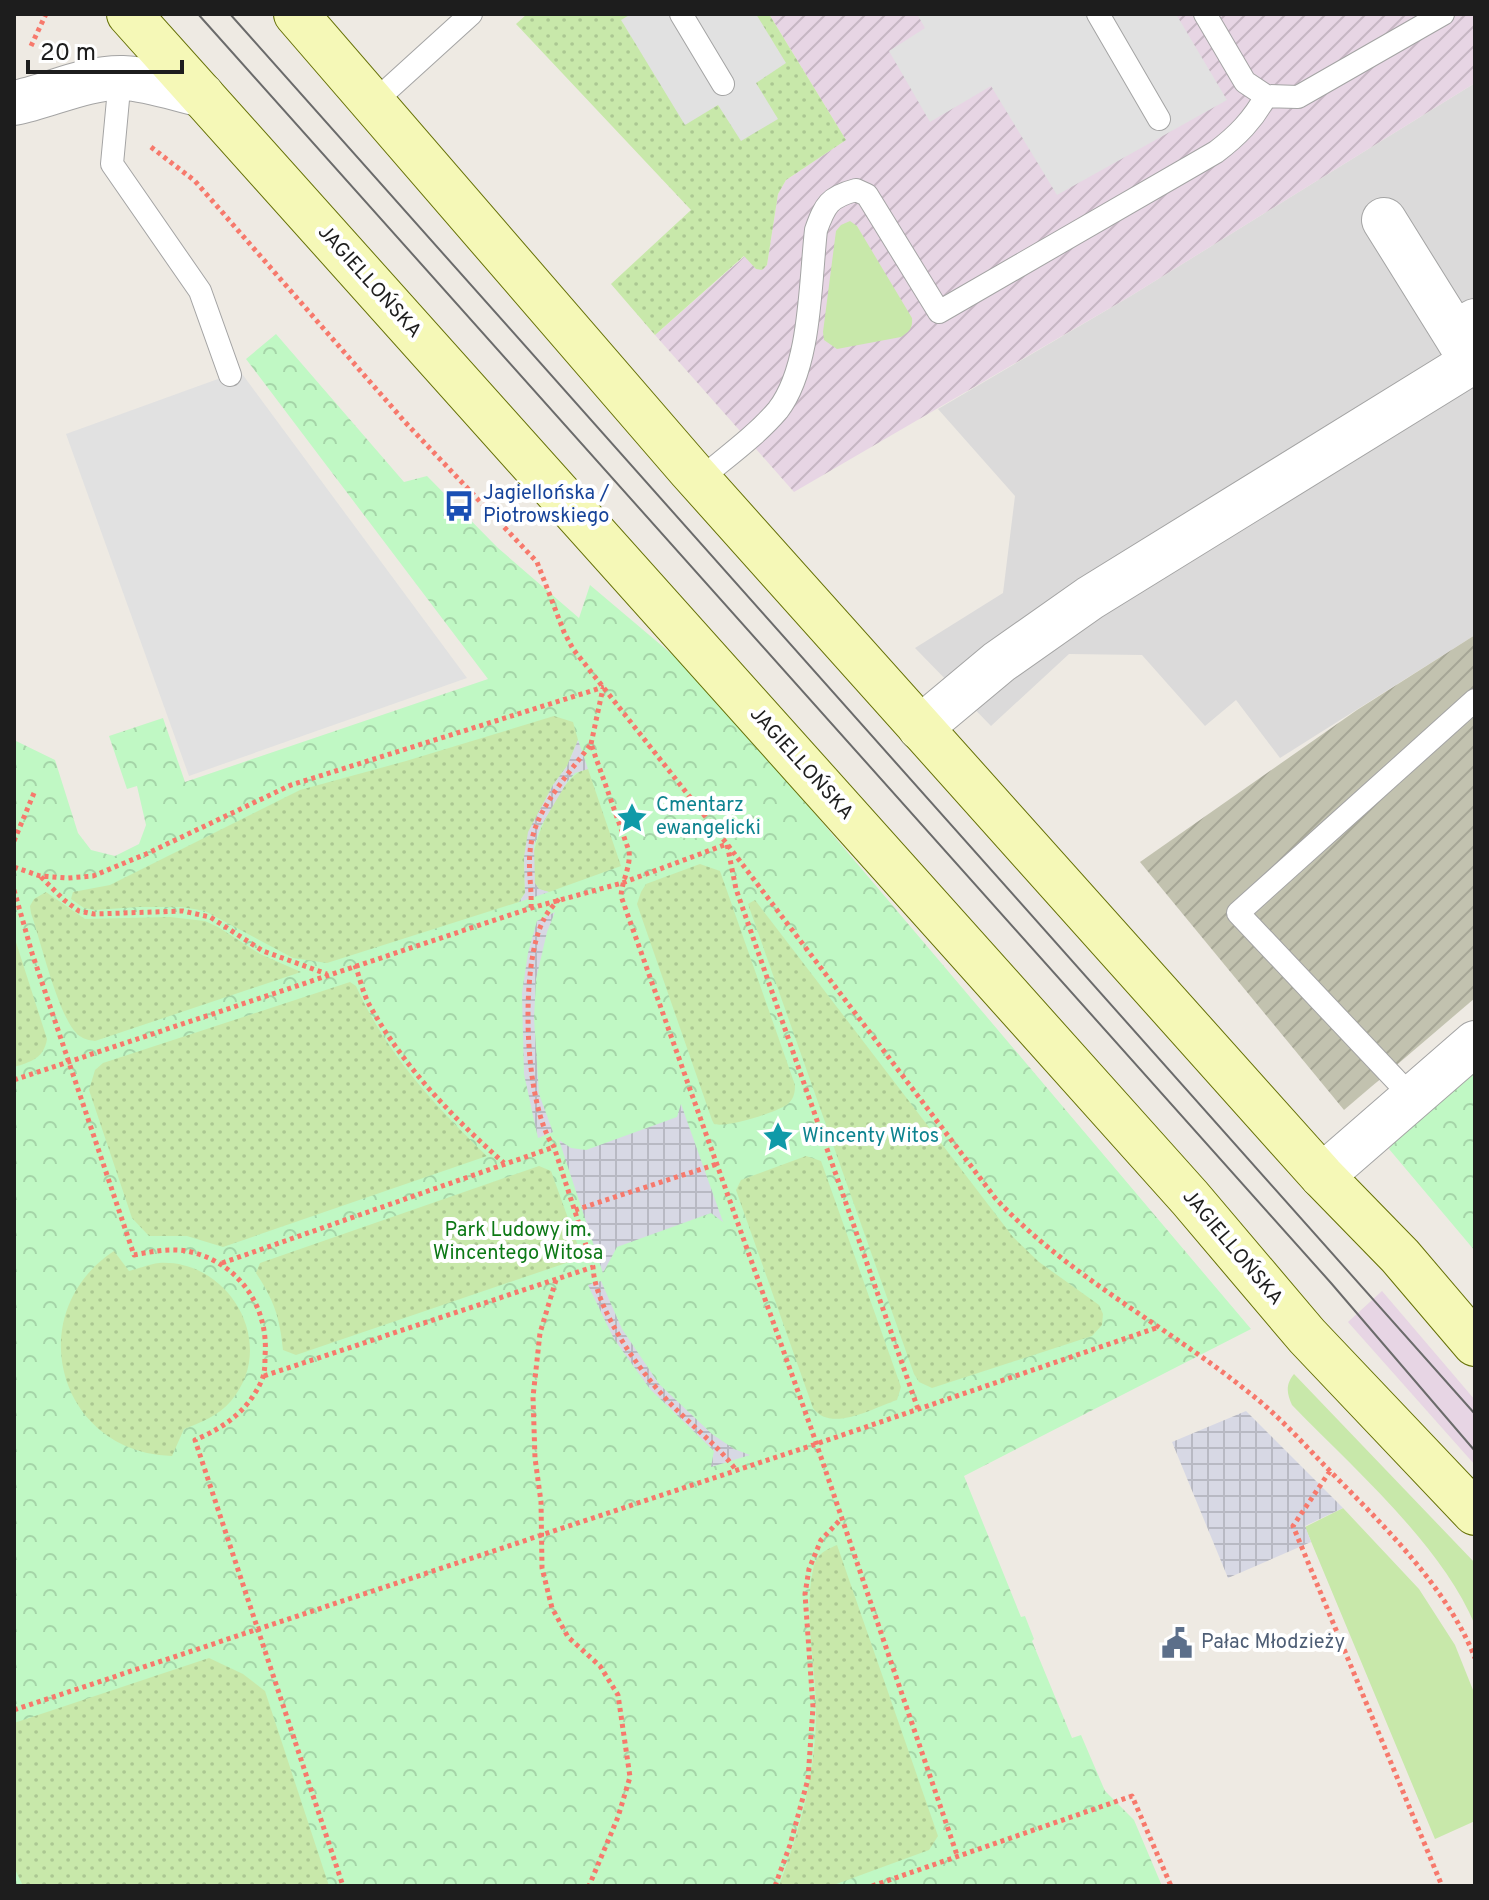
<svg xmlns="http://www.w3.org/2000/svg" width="1489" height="1900" font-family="Overpass,sans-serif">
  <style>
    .residential { fill: #dbdada }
    .industrial { fill: url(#industrial-furrows) }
    .railway { fill: #e7d5e4 }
    .construction { fill: url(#construction-furrows) }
    .grass { fill: #c8e8aa }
    .park { fill: url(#park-crowns) }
    .garden { fill: url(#garden-dots) }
    .parking { fill: #e1e1e1 }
    .plaza { fill: url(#plaza-grid) }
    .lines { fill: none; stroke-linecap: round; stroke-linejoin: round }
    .service-casing { stroke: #a4a4a4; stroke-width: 24 }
    .minor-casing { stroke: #a4a4a4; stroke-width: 46 }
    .secondary-casing { stroke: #667107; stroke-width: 46 }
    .path { stroke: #f7796c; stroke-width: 5; stroke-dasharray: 4 4; stroke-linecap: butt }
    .service { stroke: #fff; stroke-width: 22 }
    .minor { stroke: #fff; stroke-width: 44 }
    .secondary { stroke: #f5f8b7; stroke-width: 44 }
    .tram { stroke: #6b6b6b; stroke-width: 2 }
    .labels { text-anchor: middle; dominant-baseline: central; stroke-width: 8; stroke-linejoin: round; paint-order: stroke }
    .street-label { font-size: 20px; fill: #1d1d1d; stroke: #fff }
    .transit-label { font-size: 20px; fill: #164399; stroke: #fff; text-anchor: start }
    .culture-label { font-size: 20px; fill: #0d838f; stroke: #fff; text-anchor: start }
    .park-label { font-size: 20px; fill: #0d7916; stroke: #fff }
    .service-label { font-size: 20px; fill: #4e5e75; stroke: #fff; text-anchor: start }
  </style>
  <defs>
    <pattern id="industrial-furrows" width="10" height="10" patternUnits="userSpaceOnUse" patternTransform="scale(2)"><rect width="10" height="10" fill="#e7d5e4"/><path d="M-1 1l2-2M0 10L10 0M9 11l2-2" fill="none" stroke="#c6b6c3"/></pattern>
    <pattern id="construction-furrows" width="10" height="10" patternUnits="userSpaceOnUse" patternTransform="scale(2)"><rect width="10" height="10" fill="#c2c2af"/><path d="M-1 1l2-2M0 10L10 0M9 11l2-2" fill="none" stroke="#a6a696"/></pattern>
    <pattern id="park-crowns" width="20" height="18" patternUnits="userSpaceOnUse" patternTransform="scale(2)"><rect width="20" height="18" fill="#c0f8c4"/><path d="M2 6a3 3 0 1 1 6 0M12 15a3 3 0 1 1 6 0" fill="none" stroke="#a5d4a8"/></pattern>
    <pattern id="garden-dots" width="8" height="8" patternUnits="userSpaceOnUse" patternTransform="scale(2)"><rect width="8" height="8" fill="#c8e8aa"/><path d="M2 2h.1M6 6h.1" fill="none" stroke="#abc792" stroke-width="1.8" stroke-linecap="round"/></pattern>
    <pattern id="plaza-grid" width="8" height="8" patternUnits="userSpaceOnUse" patternTransform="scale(2)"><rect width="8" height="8" fill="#d7d8e4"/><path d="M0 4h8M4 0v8" fill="none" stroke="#b8b9c3"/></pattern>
  </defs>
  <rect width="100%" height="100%" fill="#eeeae3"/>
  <path class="residential" d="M 1475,83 L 1475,635 L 1280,758 L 1236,700 L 1205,726 L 1142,655 L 1069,654 L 991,726 L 915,648 L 1003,593 L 1015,496 L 938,409 L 1129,297 Z"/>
  <path class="industrial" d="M 769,14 L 1475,14 L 1475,83 L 1129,297 L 794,492 L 655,335 L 745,256 L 762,269 L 767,265 L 778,194 L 786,180 L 846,140 Z"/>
  <path class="railway" d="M 1382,1291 L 1475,1400 L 1475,1465 L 1348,1322 Z"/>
  <path class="construction" d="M 1475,635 L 1475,998 L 1344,1110 L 1140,862 L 1357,710 Z"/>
  <path class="grass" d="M 850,221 L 857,226 L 912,318 C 913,328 909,332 901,337 L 837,349 L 824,340 L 823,332 L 836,231 L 841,225 Z
    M 1294,1374 L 1475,1563 L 1475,1625 C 1441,1544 1353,1468 1292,1405 C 1287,1394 1285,1385 1294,1374 Z
    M 1343,1508 L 1419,1589 L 1455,1645 L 1475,1695 L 1475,1821 L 1435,1839 L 1305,1527 Z"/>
  <path class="park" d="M 276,334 L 404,482 L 427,476 L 498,548 L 579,618 L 590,585 L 700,678 L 1251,1329 L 964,1476 L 1021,1617 L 1025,1616 L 1034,1639 L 1032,1641 L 1072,1738 L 1081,1735 L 1105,1791 L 1134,1820 L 1162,1886 L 14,1886 L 14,740 L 55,760 L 78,833 L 91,850 L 115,856 L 139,844 L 146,825 L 137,786 L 127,789 L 109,736 L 163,718 L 185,782 L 488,679 L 246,359 Z
    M 1475,1043 L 1475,1251 L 1389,1149 L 1459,1056 Z"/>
  <path class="garden" d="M 527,14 L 769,14 L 846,140 L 786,180 L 778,194 L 767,265 L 762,270 L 756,269 L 744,256 L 655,335 L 611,284 L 691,210 L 516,24 Z
    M 554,716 L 573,722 L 578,740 L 567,766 L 553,785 L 524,857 L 525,893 L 519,902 L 327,963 L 293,958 L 205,911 L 182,907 L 138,907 L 95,910 L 84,908 L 71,899 L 73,892 L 110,885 L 300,790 L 406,761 Z
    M 588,769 L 621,866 L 549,892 C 545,891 540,890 537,887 C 517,865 561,770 588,769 Z
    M 700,864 L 720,871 L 795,1085 C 795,1092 794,1098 789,1103 C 779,1112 727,1128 714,1124 L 712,1120 L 637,904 L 641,892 L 646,884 Z
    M 46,892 L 85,919 L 170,917 L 205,921 L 218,927 L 260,954 L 301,972 L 95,1041 C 88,1040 83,1039 77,1034 C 58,1015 41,942 31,913 L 30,906 L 34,899 Z
    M 755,900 L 1013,1237 L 1039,1262 L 1099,1305 L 1103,1314 L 1102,1325 L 1092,1336 L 932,1388 L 919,1382 L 914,1374 L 748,904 Z
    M 14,936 L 47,1039 C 44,1058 31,1062 14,1067 Z
    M 350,982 L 356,986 C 386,1053 434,1105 487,1156 L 223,1247 L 187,1236 L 149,1236 L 132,1218 L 89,1090 L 95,1070 L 103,1063 Z
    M 806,1156 L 821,1161 L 901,1387 L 897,1400 C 873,1408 831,1433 813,1408 L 736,1190 L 741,1180 Z
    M 539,1166 L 551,1171 L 578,1246 L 572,1261 L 296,1355 L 283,1350 C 280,1318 274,1300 256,1273 L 260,1263 Z
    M 114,1251 L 129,1271 C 138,1269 149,1264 159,1263 C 229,1259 279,1344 231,1401 C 218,1416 202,1422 184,1429 L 172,1456 C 58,1453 20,1313 114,1251 Z
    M 837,1545 L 938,1836 L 929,1850 L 831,1886 L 779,1886 C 801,1827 817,1769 816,1706 C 815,1665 804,1609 813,1570 C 816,1555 823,1551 837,1545 Z
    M 209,1658 L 243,1674 L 265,1691 L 329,1886 L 23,1886 L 14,1867 L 14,1723 Z"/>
  <path class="parking" d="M 631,14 L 756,14 L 786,63 L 756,83 L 778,119 L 741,141 L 718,105 L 685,125 L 621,20 Z
    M 917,14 L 1176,14 L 1227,100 L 1057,195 L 991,86 L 930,122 L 889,51 L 925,28 Z
    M 240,371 L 467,678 L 189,776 L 66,434 Z"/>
  <path class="plaza" d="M 578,740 L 588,769 L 575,773 L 567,782 L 541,826 L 534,846 L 535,883 L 539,889 L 549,892 L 519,902 L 525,893 L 524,857 L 528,832 L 553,785 L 567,766 Z
    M 555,912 L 547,932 L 536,979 L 534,1018 L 539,1094 L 553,1132 L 538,1138 L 524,1074 L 522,993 L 528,953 L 537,921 Z
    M 681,1104 L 723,1222 L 711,1213 L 617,1247 L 603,1273 L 559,1140 L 571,1148 L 586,1150 L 677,1117 Z
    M 601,1281 L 622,1329 L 659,1384 L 712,1434 L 734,1449 L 750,1455 L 711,1467 L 714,1451 L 650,1389 L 614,1339 L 588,1285 Z
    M 1246,1411 L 1343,1508 L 1305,1526 L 1311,1542 L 1228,1578 L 1172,1442 Z"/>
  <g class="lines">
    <defs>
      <path id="service" d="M 681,14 L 723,84
        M 1098,14 L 1159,119
        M 1205,14 L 1245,82 L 1266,96 L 1298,97 L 1443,14
        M 120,78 L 112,164 L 200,291 L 230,375
        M 373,103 L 471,14
        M 699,480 C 725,458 756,436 778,410 C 811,367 810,283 816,230 C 825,205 829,197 856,190 L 867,195 L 939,312 L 1216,152 C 1237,136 1253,120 1266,96
        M 1412,1097 L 1238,913 L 1475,700"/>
      <path id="minor" d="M 14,103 C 50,96 85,77 123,78 C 149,79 176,89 202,95
        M 1384,220 L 1455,334
        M 920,728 L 999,662 L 1090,598 L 1472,362 L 1455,334 L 1475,321
        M 1322,1176 L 1475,1043"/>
      <path id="secondary" d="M 129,14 L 1190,1198 L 1307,1336 L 1475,1513
        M 296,14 L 690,470 L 1322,1176 L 1400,1256 L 1475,1344"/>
    </defs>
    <use href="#service" class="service-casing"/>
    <use href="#minor" class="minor-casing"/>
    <use href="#secondary" class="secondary-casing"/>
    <path class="path" d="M 31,46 L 46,14
      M 151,147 L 195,181 L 405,422 L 537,562 L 564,632 L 573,649 L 727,844 L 996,1199 C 1068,1276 1165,1325 1247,1391 C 1276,1413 1301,1441 1326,1467 C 1380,1522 1446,1585 1475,1658
      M 591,744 L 603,688
      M 14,841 L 34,793
      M 14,867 L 40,876 L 68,878 L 93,876 L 146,854 L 291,785 L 604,687
      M 41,877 L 64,900 L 79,911 L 94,914 L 183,911 L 210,917 L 263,951 L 327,974
      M 14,890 L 32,953 L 134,1255 C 154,1251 175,1247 195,1253 C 241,1266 269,1309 265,1356 C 265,1364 265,1372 262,1380 C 248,1411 225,1427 195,1440 L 343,1886
      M 559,899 C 554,905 547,912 544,919 C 519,965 524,1105 554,1147 L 593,1267 C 595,1311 647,1383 680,1413 C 700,1433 719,1447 736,1470
      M 531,908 C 532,889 528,870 530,852 C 533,811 568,775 591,744 L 629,851 C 631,867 622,880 621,896 L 811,1428 L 957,1855
      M 355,965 C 360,978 363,994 370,1006 C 403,1066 453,1118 504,1163
      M 14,1080 L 531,908 L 622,883 L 727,844 L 736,889 L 918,1409
      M 575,1210 L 717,1164
      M 222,1263 L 554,1147
      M 556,1280 L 540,1333 L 533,1397 L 535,1458 L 541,1502 L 542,1568 L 552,1608 L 568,1637 L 600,1666 L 618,1695 L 630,1777 L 618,1817 L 589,1886
      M 264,1376 L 593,1267
      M 1330,1471 L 1293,1526 L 1442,1886
      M 14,1710 L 816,1444 L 1156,1328
      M 775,1886 L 790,1845 L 808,1779 L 813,1707 L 805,1594 L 809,1569 L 821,1540 L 841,1519
      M 872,1886 L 1132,1796 L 1171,1886"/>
    <use href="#service" class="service"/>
    <use href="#minor" class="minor"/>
    <use href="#secondary" class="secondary"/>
    <path class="tram" d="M 198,14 L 1331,1283 L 1475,1451
      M 230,14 L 1475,1414"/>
  </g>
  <defs>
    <symbol id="bus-bare" viewBox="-9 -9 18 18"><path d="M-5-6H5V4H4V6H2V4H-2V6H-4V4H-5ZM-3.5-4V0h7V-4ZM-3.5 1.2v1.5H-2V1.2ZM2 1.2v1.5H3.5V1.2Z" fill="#1a4fb4" stroke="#fff" stroke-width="2.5" paint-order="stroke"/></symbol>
    <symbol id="sight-bare" viewBox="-9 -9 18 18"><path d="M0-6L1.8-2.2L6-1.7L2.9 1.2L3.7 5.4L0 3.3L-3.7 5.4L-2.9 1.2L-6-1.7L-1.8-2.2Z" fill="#0f9aa8" stroke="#fff" stroke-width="2.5" paint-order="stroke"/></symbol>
    <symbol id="civic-bare" viewBox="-9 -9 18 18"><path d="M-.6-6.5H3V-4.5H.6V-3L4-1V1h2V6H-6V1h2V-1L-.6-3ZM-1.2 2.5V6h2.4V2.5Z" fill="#5c6f8a" stroke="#fff" stroke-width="2.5" paint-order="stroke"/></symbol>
  </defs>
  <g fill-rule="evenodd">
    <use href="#bus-bare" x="437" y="484" width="44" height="44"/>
    <use href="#sight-bare" x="610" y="796" width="44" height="44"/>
    <use href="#sight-bare" x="756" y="1115" width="44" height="44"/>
    <use href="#civic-bare" x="1155" y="1621" width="44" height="44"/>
  </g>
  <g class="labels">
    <g class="street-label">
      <text transform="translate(369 282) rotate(48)">JAGIELLOŃSKA</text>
      <text transform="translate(801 764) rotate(48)">JAGIELLOŃSKA</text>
      <text transform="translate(1232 1248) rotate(50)">JAGIELLOŃSKA</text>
    </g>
    <g class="transit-label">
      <text x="483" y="494">Jagiellońska /<tspan x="483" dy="23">Piotrowskiego</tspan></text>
    </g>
    <g class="culture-label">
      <text x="656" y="806">Cmentarz<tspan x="656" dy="23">ewangelicki</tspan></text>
      <text x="802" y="1137">Wincenty Witos</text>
    </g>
    <g class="park-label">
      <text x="518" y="1231">Park Ludowy im.<tspan x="518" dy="23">Wincentego Witosa</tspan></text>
    </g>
    <g class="service-label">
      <text x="1201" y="1643">Pałac Młodzieży</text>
    </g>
  </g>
  <rect width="1489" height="1900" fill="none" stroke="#1d1d1d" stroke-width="32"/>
  <path d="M28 60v12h154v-12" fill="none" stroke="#1d1d1d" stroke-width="4"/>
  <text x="40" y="60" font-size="24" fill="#1d1d1d" stroke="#ffffff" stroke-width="6" paint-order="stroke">20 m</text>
</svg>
